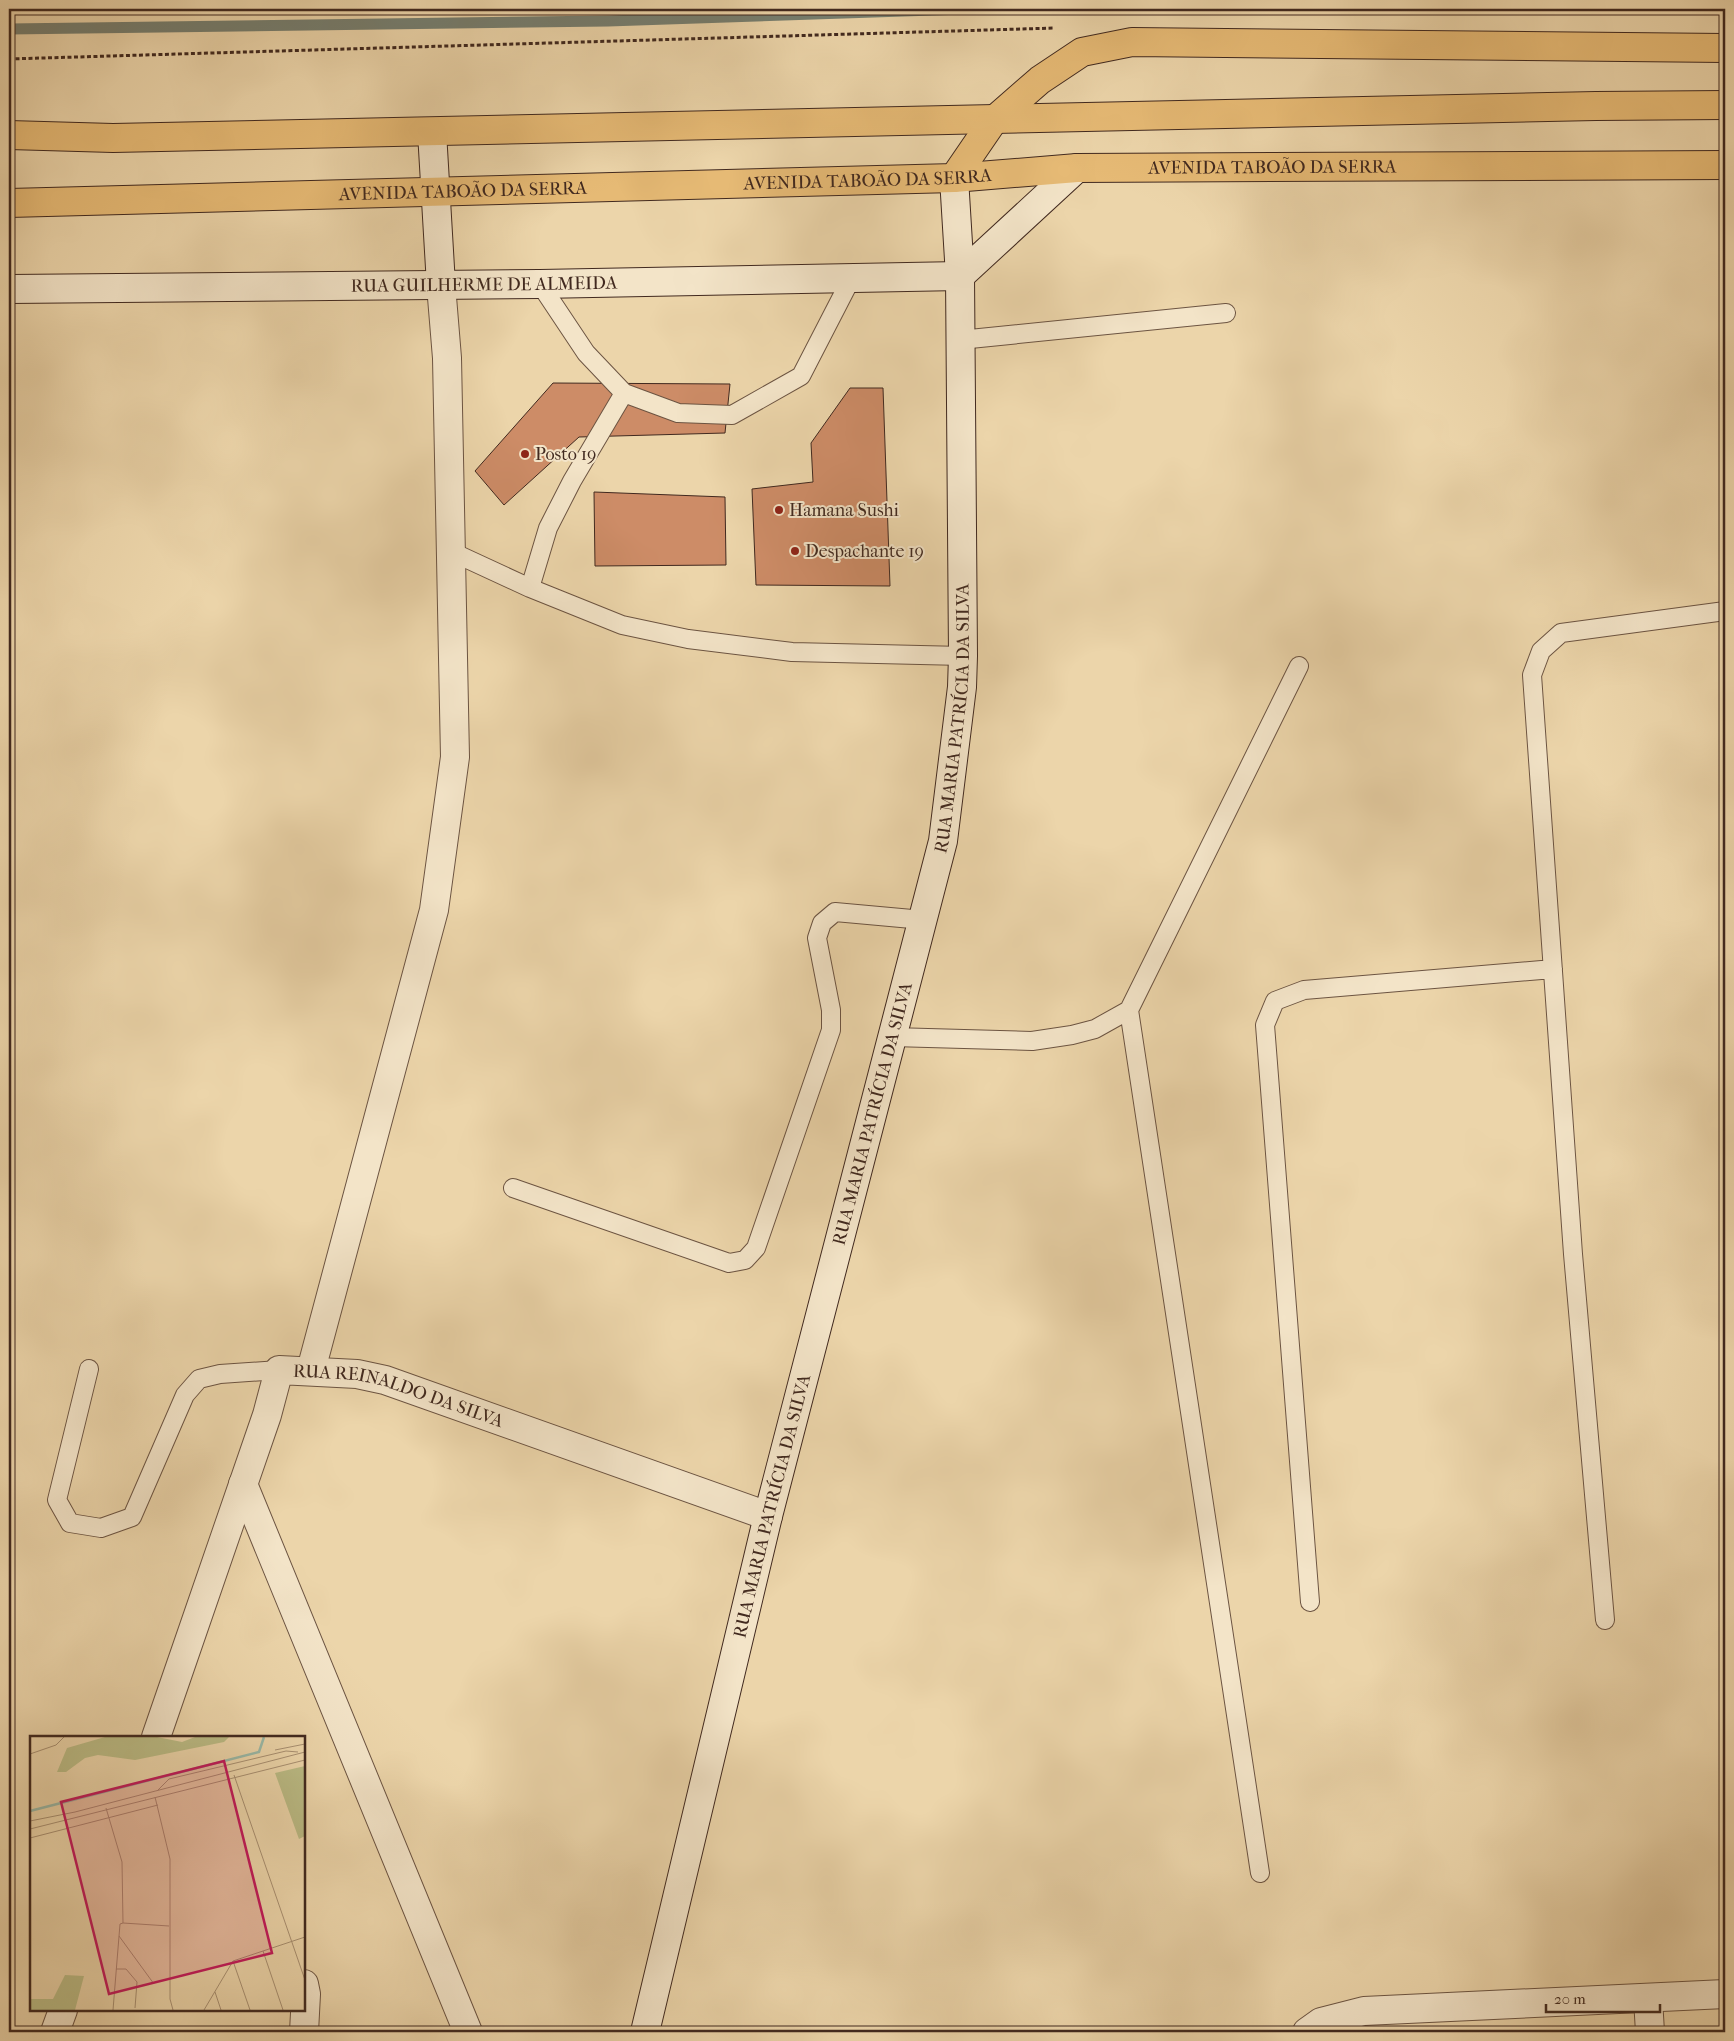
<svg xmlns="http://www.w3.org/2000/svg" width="1734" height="2041" font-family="'IM FELL French Canon',serif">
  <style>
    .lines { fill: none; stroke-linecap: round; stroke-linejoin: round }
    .stream { stroke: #767f71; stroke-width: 11 }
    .building { fill: #cd8c67; stroke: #41291f }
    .lane-casing { stroke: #6c5442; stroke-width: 20 }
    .street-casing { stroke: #6c5442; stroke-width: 30 }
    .secondary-casing { stroke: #41291f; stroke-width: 30 }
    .highway-casing { stroke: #41291f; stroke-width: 30 }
    .path { stroke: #41291f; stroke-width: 3; stroke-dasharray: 4 2.5; stroke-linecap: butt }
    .lane { stroke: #f3e4c8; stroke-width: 18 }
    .street { stroke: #f3e4c8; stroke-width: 28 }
    .secondary { stroke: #f3e4c8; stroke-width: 28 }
    .highway { stroke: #e6ba75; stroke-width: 28 }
    .poi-dot { fill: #8f2418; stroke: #f3e4c8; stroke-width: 2 }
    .labels { text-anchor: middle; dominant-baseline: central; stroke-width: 4; stroke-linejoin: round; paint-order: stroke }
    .street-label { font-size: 18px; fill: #41291f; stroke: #f3e4c8 }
    .poi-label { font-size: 18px; fill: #41291f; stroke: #f3e4c8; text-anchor: start }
    .inset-river { fill: none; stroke: #99b9a8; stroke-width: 2.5 }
    .inset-road { fill: none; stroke: #a89072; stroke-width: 1 }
    .view { fill: #c2185b; fill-opacity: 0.15; stroke: #c2185b; stroke-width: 2.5 }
    .inset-edge { fill: none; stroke: #41291f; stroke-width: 2.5 }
  </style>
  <rect width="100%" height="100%" fill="#ecd5aa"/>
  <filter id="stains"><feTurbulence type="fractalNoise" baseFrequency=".004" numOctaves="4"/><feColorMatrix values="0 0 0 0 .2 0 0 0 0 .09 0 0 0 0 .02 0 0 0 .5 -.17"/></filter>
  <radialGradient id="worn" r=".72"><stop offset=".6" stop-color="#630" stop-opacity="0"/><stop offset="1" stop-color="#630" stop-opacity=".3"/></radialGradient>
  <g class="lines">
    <path class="stream" d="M 9,29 L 608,21 L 963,9"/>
  </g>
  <path class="building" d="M 553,383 L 730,384 L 725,433 L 579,437 L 504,505 L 475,471 Z
    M 850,388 L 883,388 L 890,586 L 756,585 L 752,489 L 813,482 L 811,443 Z
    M 594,492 L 725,497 L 726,565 L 595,566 Z"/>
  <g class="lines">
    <defs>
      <path id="lane" d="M 540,284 L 586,353 L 624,393 L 678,413 L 732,415 L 801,376 L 851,279
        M 960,340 L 1226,313
        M 450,551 L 530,588 L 622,625 L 688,639 L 792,652 L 963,656
        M 530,588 L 548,528 L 572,481 L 624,393
        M 1129,1010 L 1260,1873
        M 892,1037 L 1032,1041 L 1072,1035 L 1095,1029 L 1129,1010 L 1299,666
        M 513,1188 L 729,1263 L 745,1260 L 756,1248 L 831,1030 L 831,1010 L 817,938 L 822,923 L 835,912 L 923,920
        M 89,1369 L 57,1500 L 70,1523 L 101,1528 L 132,1517 L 185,1395 L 199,1379 L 220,1374 L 279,1370
        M 1310,1602 L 1265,1025 L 1275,1001 L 1304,990 L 1553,969
        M 1605,1620 L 1573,1254 L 1532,675 L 1541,651 L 1561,633 L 1725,611"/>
      <g id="street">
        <path d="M 311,1370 L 434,910 L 455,757 L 447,358 L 441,285"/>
        <path d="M 243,1484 L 468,2032"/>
        <path id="s1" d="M 156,1737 L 267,1415 L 279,1370 L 357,1374 L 385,1380 L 768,1516"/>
        <path d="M 304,1984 L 306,1994 L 304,2032"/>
        <path d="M 1648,1999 L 1650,2032"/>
        <path d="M 55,2032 L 63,2010"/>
        <path d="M 1307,2032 L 1321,2022 L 1364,2011 L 1725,1994"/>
      </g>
      <g id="secondary">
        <path d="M 432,132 L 441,285"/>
        <path d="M 960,276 L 1077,168"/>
        <path id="s2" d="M 9,289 L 540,284 L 960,276"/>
        <path id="s3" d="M 645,2032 L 768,1516 L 943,841 L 962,687 L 963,656 L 960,276 L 954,178"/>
      </g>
      <g id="highway">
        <path d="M 9,135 L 113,138 L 1596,106 L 1725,105"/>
        <path d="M 954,178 L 993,121 L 1040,80 L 1082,52 L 1132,42 L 1725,48"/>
        <path id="s4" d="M 9,203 L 954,178 L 1077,168 L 1725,165"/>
      </g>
    </defs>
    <use href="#lane" class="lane-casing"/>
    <use href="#street" class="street-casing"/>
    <use href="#secondary" class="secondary-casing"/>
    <use href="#highway" class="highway-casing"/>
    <path class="path" d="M 9,59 L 1055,28"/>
    <use href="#lane" class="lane"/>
    <use href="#street" class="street"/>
    <use href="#secondary" class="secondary"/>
    <use href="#highway" class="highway"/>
  </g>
  <g class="poi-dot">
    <circle cx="525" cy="454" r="5"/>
    <circle cx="779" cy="510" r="5"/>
    <circle cx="795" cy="551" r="5"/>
  </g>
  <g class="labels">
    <g class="street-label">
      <text stroke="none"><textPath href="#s4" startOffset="1264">AVENIDA TABOÃO DA SERRA</textPath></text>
      <text stroke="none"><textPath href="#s4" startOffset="859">AVENIDA TABOÃO DA SERRA</textPath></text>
      <text stroke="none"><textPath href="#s4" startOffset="454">AVENIDA TABOÃO DA SERRA</textPath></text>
      <text stroke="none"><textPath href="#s2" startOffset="475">RUA GUILHERME DE ALMEIDA</textPath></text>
      <text stroke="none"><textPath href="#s3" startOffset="1351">RUA MARIA PATRÍCIA DA SILVA</textPath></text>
      <text stroke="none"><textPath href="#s3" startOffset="946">RUA MARIA PATRÍCIA DA SILVA</textPath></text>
      <text stroke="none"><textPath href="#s1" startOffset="510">RUA REINALDO DA SILVA</textPath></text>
      <text stroke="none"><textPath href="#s3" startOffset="541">RUA MARIA PATRÍCIA DA SILVA</textPath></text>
    </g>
    <g class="poi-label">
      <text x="535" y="454">Posto 19</text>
      <text x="789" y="510">Hamana Sushi</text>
      <text x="805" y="551">Despachante 19</text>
    </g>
  </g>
  <g transform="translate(30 1736)">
    <rect width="275" height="275" fill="#ecd5aa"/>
    <path d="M 75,1 L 127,1 L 152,6 L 165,1 L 199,1 L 194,6 L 105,24 L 68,19 L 55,22 L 36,36 L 27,36 L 37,12 ZM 275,30 L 275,100 L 269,103 L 245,37 ZM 35,239 L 54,240 L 45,274 L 0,274 L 0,263 L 23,263 Z" fill="#bbbc86"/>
    <path class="inset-river" d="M 0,75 L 229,16 L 234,1"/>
    <path class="inset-road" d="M 245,14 L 275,8M 0,18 L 26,9 L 34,1M 204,39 L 275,244M 127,55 L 139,43 L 256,15 L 268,16M 125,61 L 140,123 L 140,263 L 143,274M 76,72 L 92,126 L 93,187M 0,85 L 45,76 L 275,16M 0,93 L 275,24M 0,102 L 128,69M 93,187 L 139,190M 89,200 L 124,248M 233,215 L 253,274M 203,225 L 220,274M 86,233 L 96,233 L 107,246 L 105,272M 185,256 L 191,274M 83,274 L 90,188 L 93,187M 174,274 L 203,225 L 275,201"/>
    <path class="view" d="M 194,25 L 242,217 L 79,258 L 31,66 Z"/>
    <rect width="275" height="275" class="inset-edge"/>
  </g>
  <rect width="1734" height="2041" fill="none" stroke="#ecd5aa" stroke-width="30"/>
  <rect x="10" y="10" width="1714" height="2021" fill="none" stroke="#41291f" stroke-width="2.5"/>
  <rect x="15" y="15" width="1704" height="2011" fill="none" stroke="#41291f"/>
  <path d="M1546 2004v8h114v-8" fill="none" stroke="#41291f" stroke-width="2.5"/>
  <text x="1554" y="2004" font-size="15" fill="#41291f" stroke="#f3e4c8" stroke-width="4" paint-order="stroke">20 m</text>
  <rect width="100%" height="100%" filter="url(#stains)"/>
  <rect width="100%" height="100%" fill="url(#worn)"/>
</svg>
